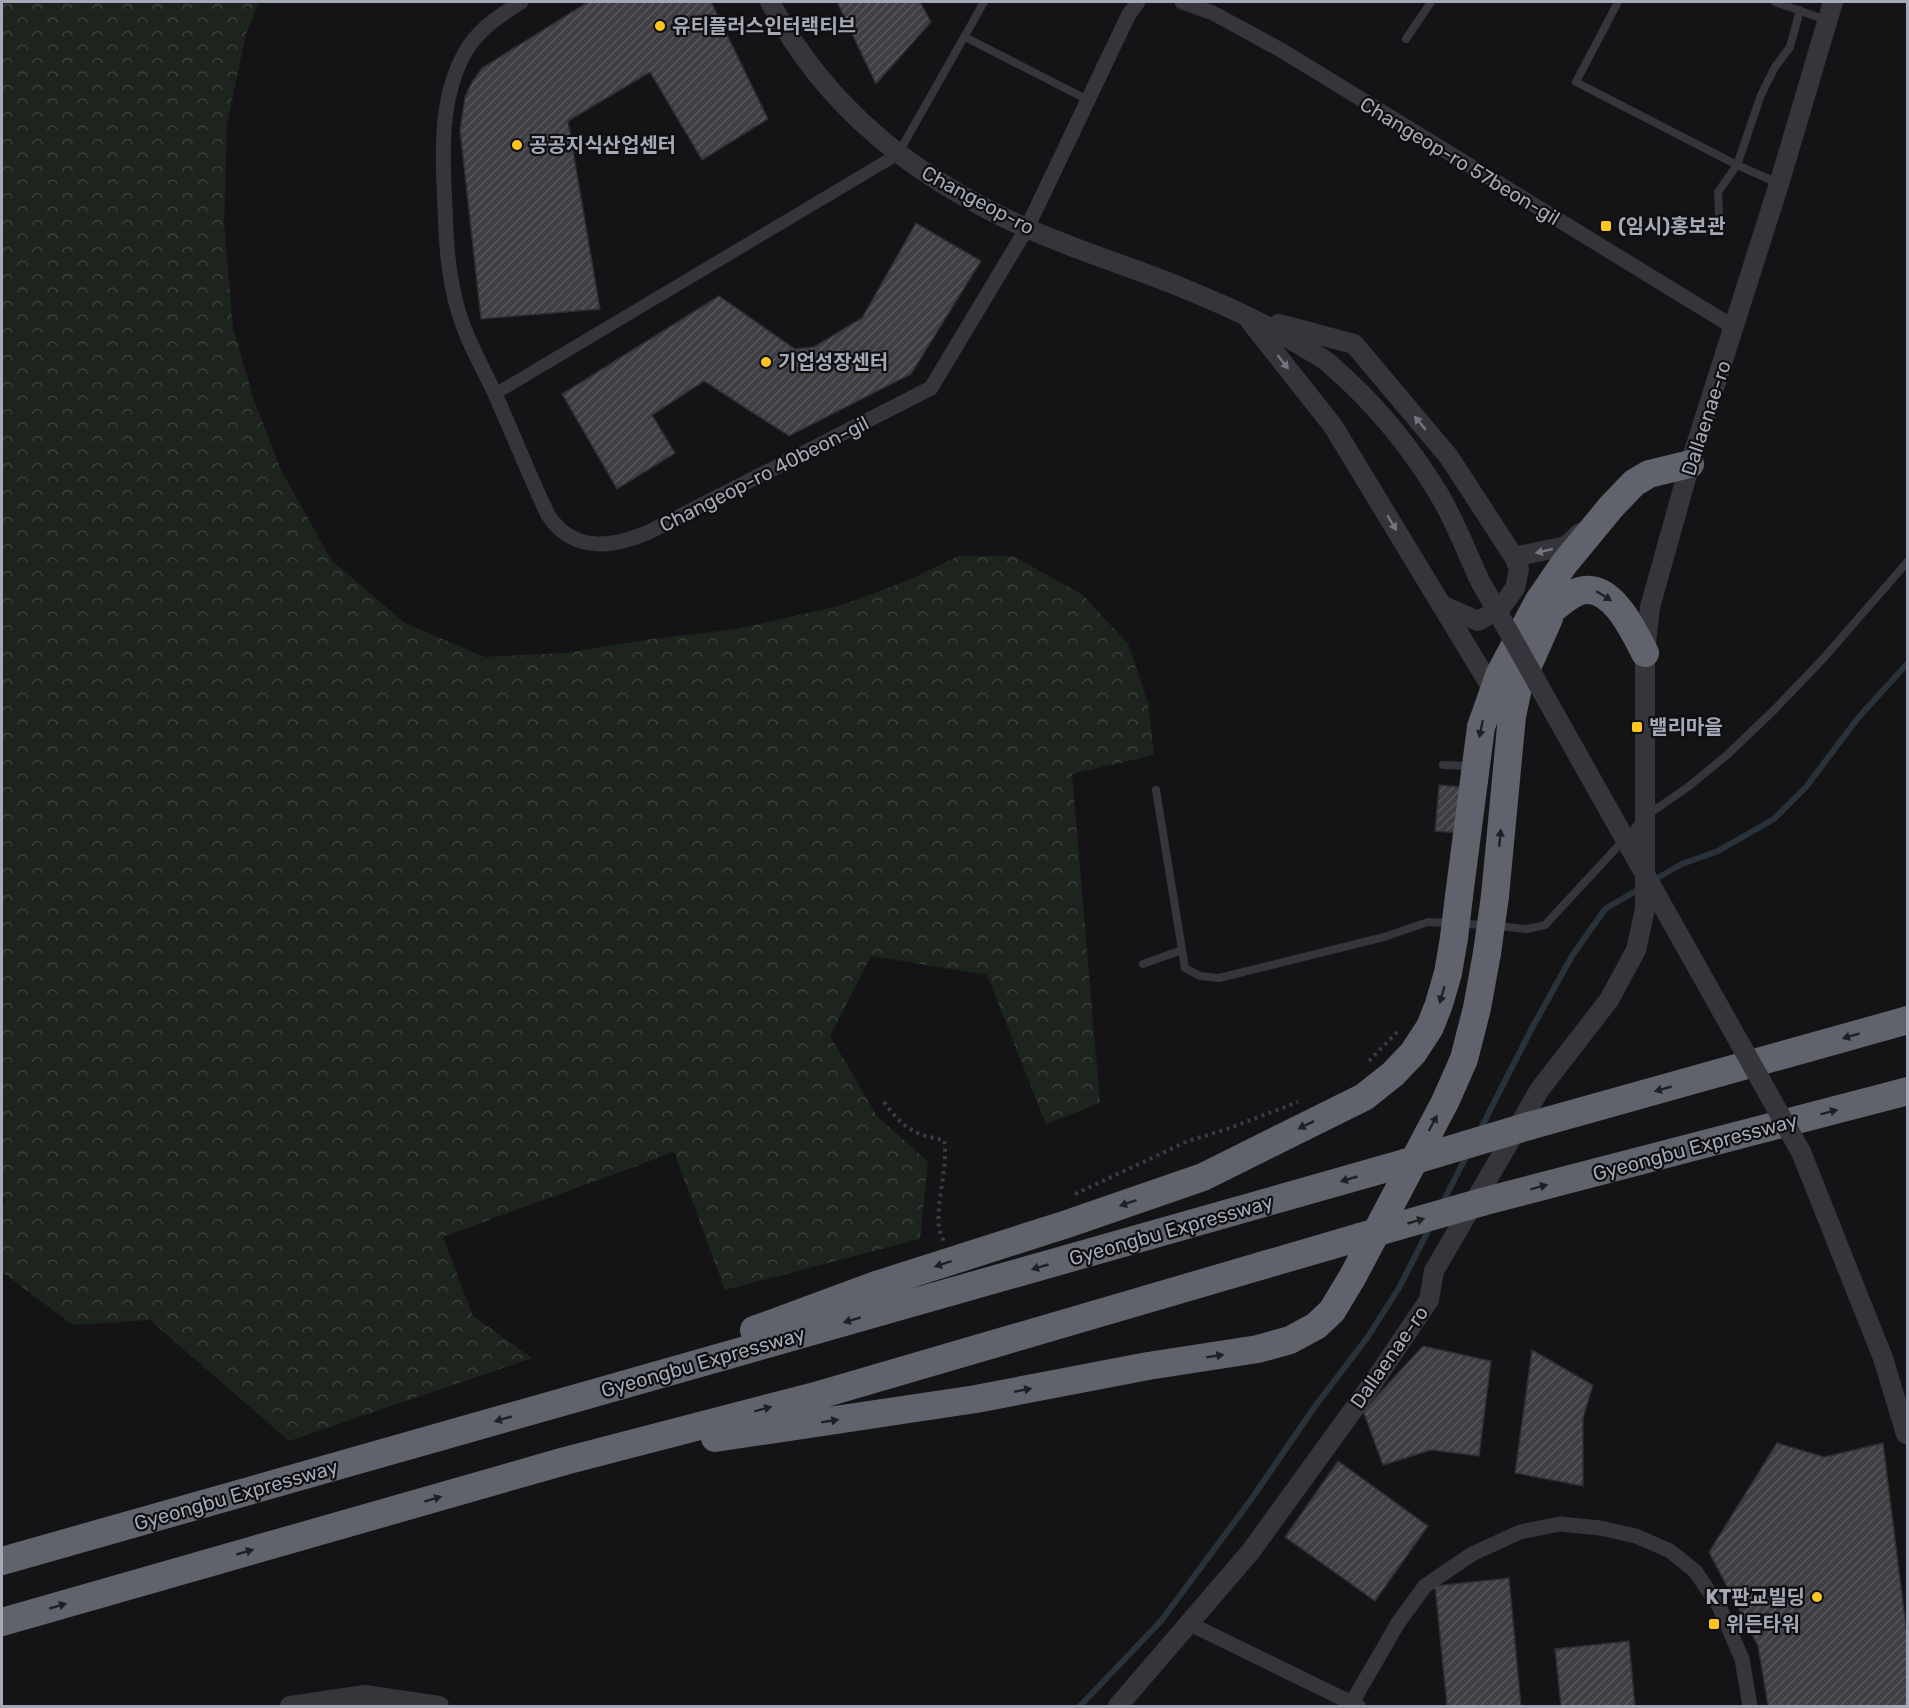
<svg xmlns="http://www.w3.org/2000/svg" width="1909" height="1708" font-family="Rubik,'Noto Sans KR',sans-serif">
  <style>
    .forest { fill: url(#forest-crowns) }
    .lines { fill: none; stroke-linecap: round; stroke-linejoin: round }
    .stream { stroke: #29323b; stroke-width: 6 }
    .building { fill: url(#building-hatch); stroke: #2e2e32; stroke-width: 1.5 }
    .path { stroke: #3b3c42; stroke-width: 4; stroke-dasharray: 3 4.5; stroke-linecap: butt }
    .service { stroke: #35353b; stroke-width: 8 }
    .pedestrian { stroke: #35353b; stroke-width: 12 }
    .minor { stroke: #35353b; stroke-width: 15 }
    .tertiary { stroke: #35353b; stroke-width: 20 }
    .motorway { stroke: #60636c; stroke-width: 28 }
    .tertiary-bridge { stroke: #35353b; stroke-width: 20 }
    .motorway-bridge { stroke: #60636c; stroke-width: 28 }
    .oneway { fill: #73757f }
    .oneway2 { fill: #1f2023 }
    .poi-dot { fill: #ffc523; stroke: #0f0f11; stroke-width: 2 }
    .labels { text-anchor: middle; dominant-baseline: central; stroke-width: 4.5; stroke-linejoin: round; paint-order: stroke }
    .poi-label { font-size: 20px; font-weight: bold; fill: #a5a9b7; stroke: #0f0f11; text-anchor: start }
    .street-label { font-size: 20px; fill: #a5a9b7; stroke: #0f0f11 }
  </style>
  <defs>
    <pattern id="forest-crowns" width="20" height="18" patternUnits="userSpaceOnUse" patternTransform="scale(1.5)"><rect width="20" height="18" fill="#1c241d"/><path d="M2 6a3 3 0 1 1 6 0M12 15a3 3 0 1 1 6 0" fill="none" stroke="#3a413c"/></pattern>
    <pattern id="building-hatch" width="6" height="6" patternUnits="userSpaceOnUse" patternTransform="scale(1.5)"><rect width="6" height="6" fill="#3e3e43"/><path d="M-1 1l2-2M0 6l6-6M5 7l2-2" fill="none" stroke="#57575c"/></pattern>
  </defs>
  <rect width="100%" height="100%" fill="#141416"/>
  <path class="forest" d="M 2,2 L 259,2 L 246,34 L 227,124 L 224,224 L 233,328 L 254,400 L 281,470 L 332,561 L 405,623 L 484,657 L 565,653 L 652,639 L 737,629 L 839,606 L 904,582 L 959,556 L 1013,556 L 1083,595 L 1128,644 L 1148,703 L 1154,755 L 1072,774 L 1100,1103 L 1046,1124 L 987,975 L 871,956 L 830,1036 L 877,1116 L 928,1162 L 920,1239 L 725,1290 L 674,1152 L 443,1237 L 473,1316 L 532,1358 L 289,1441 L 150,1320 L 73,1325 L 2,1272 L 2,1207 L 6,1200 L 2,1195 Z"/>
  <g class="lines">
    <path class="stream" d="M 1652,881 L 1682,864 L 1718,851 L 1774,819 L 1806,787 L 1858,718 L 1908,663
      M 1480,1130 L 1532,1028 L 1572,956 L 1605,909 L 1641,888
      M 1442,1204 L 1467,1155
      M 1080,1706 L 1161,1621 L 1250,1501 L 1316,1405 L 1367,1338 L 1399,1288 L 1430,1227"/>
  </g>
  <path class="building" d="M 588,2 L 711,2 L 768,119 L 702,160 L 650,72 L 568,121 L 600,309 L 481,319 L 460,130 L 465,97 L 472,82 L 482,68 Z
    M 837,2 L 920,2 L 931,22 L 876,84 Z
    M 916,223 L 981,261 L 911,374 L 789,436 L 704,381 L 652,415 L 675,453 L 617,489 L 562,394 L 719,296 L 795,349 L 814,347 L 862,318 Z
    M 1439,785 L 1461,787 L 1458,833 L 1435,831 Z
    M 1423,1346 L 1491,1361 L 1479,1456 L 1431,1450 L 1383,1465 L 1363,1411 Z
    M 1532,1350 L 1593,1385 L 1583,1418 L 1583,1486 L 1515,1473 Z
    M 1777,1443 L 1824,1457 L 1883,1443 L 1908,1643 L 1908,1706 L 1768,1706 L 1758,1646 L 1709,1552 Z
    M 1338,1461 L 1428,1526 L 1375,1601 L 1285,1537 Z
    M 1509,1578 L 1521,1706 L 1447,1706 L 1435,1586 Z
    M 1629,1641 L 1635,1706 L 1561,1706 L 1555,1649 Z"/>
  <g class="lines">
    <path class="path" d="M 1369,1061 L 1397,1032
      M 884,1102 C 902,1127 913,1135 944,1140 C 950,1170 929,1219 944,1241
      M 1075,1194 L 1188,1141 L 1227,1129 L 1298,1102"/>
    <path class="service" d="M 1618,2 L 1576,82 L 1737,165 L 1778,183
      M 1775,2 L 1826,20
      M 965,37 L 1088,100
      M 1406,39 L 1431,2
      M 899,152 L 984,2
      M 1719,216 L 1718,192 L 1737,165 L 1761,95 L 1775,67 L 1790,47 L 1800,10
      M 1443,765 L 1471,766
      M 1156,790 L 1185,968 L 1200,976 L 1219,978 L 1384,937 L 1428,922 L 1485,925
      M 1497,926 L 1527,929 L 1545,925 L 1646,816 L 1688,787 L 1727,755 L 1774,710 L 1822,660 L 1908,561
      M 1143,964 L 1182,950"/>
    <path class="pedestrian" d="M 495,394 L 898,154"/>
    <path class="minor" d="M 521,2 C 502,14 482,27 469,46 C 439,92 442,153 445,206 C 446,241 448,276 458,310 C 466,339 482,366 495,394 C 513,434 529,475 548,515 C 573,553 612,548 649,532 L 931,388 L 1027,228 L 1129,14 L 1138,2
      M 1182,2 L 1213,13 L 1281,50 L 1735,328
      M 1188,1623 L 1358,1706
      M 1350,1706 L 1398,1623 L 1425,1586 L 1472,1554 L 1520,1532 L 1560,1524 L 1600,1528 L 1636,1536 L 1670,1551 L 1695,1571 L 1719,1606 L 1742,1659 L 1750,1706"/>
    <path class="tertiary" d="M 770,2 C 826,109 917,179 1026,228 C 1072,248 1121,264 1168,282 C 1215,301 1262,321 1305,348 C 1315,354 1325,359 1333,367 C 1373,402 1409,445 1437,491 C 1454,518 1466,551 1480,581
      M 1250,321 L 1333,426 L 1493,690
      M 1279,324 L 1354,344 L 1449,457 L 1514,557 L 1566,546 L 1580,533
      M 1441,605 L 1478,621 L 1500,609 L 1515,588 L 1519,569 L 1514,557
      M 290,1706 L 365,1695 L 439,1706
      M 1118,1706 L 1251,1551 L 1377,1377 L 1429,1300 L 1434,1271 L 1540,1089 L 1609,1000 L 1636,950 L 1645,909 L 1645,653 L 1650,607 L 1690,464 L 1779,184 L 1833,2"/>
    <path class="motorway" d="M 1553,609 C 1562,602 1573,591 1585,590 C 1614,587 1634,632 1645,653
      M 1459,896 L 1481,727 L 1500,673 L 1538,602 L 1564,564 L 1611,507 L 1634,483 L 1649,474 L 1690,464
      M 1495,896 L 1512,716 L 1518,688 L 1549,618
      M 1529,1126 L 1908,1020
      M 1482,1202 L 1908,1091
      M 754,1330 L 879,1284 L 1067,1224 L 1203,1177 L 1364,1097 L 1393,1074 L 1413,1053 L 1430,1027 L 1439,1004 L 1448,973 L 1454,938
      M 715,1438 L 976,1399 L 1148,1366 L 1258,1349 L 1290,1340 L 1316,1326 L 1332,1311 L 1353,1276 L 1445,1102 L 1464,1059 L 1477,1008 L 1487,953
      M 2,1561 L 1405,1163
      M 2,1622 L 565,1461 L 819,1395 L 1360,1237"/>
    <path class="tertiary-bridge" d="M 1480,581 L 1801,1152 L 1883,1358 L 1906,1434"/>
    <path class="motorway-bridge" d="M 1454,938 L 1459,896
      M 1487,953 L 1495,896
      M 1405,1163 L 1529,1126
      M 1360,1237 L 1482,1202"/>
  </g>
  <defs><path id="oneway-solid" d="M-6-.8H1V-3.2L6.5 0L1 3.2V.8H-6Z" transform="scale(1.5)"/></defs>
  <g class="oneway">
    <use href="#oneway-solid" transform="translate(1283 362) rotate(52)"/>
    <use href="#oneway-solid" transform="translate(1420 423) rotate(-130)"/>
    <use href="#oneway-solid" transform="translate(1392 523) rotate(59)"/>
    <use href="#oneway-solid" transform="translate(1544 551) rotate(167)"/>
  </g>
  <g class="oneway2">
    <use href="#oneway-solid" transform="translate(1604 596) rotate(32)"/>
    <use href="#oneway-solid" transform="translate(1481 729) rotate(102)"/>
    <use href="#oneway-solid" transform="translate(1500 838) rotate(-85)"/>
    <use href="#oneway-solid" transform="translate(1442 995) rotate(106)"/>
    <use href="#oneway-solid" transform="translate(1851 1036) rotate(164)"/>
    <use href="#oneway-solid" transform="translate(1663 1089) rotate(164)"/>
    <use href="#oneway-solid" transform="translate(1829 1112) rotate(-15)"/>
    <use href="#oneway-solid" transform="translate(1433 1123) rotate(-62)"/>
    <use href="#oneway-solid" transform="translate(1306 1125) rotate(154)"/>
    <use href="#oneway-solid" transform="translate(1349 1179) rotate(164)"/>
    <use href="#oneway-solid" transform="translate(1539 1187) rotate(-15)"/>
    <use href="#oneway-solid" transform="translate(1128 1203) rotate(161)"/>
    <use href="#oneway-solid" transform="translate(1416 1221) rotate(-16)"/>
    <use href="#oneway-solid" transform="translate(943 1264) rotate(162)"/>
    <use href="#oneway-solid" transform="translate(1040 1267) rotate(164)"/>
    <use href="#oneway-solid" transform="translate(852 1320) rotate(164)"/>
    <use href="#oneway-solid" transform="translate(1215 1356) rotate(-9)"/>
    <use href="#oneway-solid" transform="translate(1023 1390) rotate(-11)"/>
    <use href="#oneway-solid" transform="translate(763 1409) rotate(-15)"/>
    <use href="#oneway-solid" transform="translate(503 1419) rotate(164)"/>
    <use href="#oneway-solid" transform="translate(830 1421) rotate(-9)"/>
    <use href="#oneway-solid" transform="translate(433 1499) rotate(-16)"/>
    <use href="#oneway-solid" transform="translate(245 1552) rotate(-16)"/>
    <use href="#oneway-solid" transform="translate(58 1606) rotate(-16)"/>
  </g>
  <g class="poi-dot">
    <circle cx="660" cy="26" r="6"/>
    <circle cx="517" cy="145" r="6"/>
    <rect x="1600" y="220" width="12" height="12" rx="3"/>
    <circle cx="766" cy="362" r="6"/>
    <rect x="1631" y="721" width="12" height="12" rx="3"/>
    <circle cx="1817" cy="1597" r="6"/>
    <rect x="1708" y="1618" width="12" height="12" rx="3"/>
  </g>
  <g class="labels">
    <g class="poi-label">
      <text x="672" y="26">유티플러스인터랙티브</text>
      <text x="529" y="145">공공지식산업센터</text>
      <text x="1618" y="226">(임시)홍보관</text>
      <text x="778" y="362">기업성장센터</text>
      <text x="1649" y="727">밸리마을</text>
      <text x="1805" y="1597" text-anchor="end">KT판교빌딩</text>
      <text x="1726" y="1624">위든타워</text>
    </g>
    <g class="street-label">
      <text transform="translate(1460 161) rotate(31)">Changeop-ro 57beon-gil</text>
      <text transform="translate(978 200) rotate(28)">Changeop-ro</text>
      <text transform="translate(1706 418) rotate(-72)">Dallaenae-ro</text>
      <text transform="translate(764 474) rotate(-27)">Changeop-ro 40beon-gil</text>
      <text transform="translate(1695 1147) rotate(-15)">Gyeongbu Expressway</text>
      <text transform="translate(1171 1230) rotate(-16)">Gyeongbu Expressway</text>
      <text transform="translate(1389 1357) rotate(-55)">Dallaenae-ro</text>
      <text transform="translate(703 1362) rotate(-16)">Gyeongbu Expressway</text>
      <text transform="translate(236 1495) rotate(-16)">Gyeongbu Expressway</text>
    </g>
  </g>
  <rect width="1909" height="1708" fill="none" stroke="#a5a9b7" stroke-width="6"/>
</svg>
